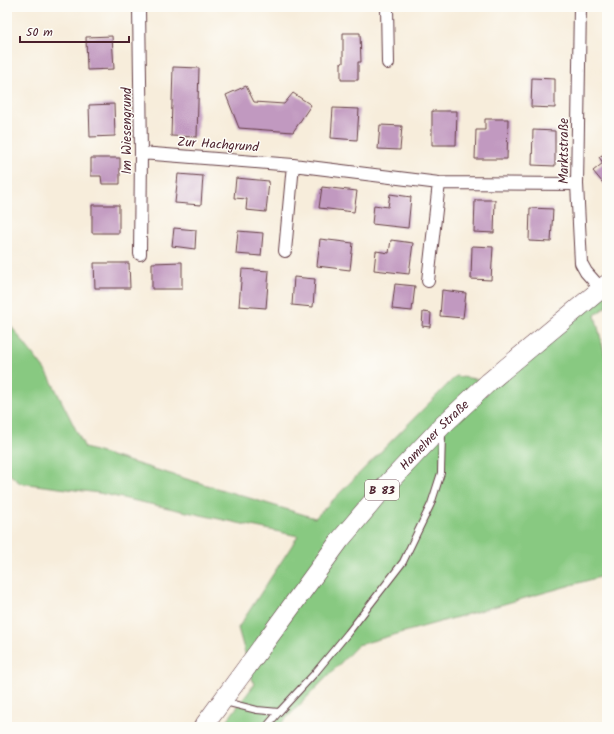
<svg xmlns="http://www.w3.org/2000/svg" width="614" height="734" font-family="Kalam,sans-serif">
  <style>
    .grass { fill: #88c981; stroke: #697456 }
    .building { fill: #c199c0 }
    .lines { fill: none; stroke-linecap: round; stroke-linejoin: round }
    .lane-casing { stroke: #643e45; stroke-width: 8 }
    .street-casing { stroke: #643e45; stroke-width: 14 }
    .primary-casing { stroke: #643e45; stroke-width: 20 }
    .lane { stroke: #fff; stroke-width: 6 }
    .street { stroke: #fff; stroke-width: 12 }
    .primary { stroke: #fff; stroke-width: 19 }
    .labels { text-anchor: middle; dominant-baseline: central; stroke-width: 3; stroke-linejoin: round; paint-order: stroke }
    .shield { fill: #fdfcf7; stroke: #806168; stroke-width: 1 }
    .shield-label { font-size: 12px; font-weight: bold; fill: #4a1f2b }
    .street-label { font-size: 13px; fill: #4a1f2b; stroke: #fdfcf7 }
  </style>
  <rect width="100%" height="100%" fill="#fdfcf7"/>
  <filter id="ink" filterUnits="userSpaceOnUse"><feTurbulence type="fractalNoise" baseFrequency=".025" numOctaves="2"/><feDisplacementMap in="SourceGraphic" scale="8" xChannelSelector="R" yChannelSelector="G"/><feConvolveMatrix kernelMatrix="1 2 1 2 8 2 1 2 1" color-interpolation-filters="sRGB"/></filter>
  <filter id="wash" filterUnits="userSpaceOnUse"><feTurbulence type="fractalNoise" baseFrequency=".012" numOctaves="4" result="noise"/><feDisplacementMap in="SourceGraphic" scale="16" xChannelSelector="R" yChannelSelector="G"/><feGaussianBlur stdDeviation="0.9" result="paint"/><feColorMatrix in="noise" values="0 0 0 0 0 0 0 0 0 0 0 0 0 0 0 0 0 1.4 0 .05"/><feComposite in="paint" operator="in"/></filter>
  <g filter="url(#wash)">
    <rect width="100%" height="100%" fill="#f7eddb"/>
    <path class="grass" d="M 607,284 L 607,306 L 595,315 L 607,364 L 607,575 L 358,645 L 278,727 L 222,727 L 254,685 L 238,628 L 298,536 L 99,493 L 20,483 L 7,472 L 7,321 L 48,374 L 85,448 L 315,518 L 456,376 L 489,381 Z"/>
    <g id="blocks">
      <path class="building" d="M 343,33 L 360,33 L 361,62 L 358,62 L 358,80 L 341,80 L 341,63 L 343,63 Z
        M 112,36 L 114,69 L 87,70 L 86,37 Z
        M 173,67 L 199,68 L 197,137 L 171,136 Z
        M 532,78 L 555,79 L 555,108 L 531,107 Z
        M 246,86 L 254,102 L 284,104 L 293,93 L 311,105 L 293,132 L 239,128 L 226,95 Z
        M 114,104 L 115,136 L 90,137 L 89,105 Z
        M 333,108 L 359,109 L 357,140 L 331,138 Z
        M 432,111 L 457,111 L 456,145 L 432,145 Z
        M 485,119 L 508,119 L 507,159 L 475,159 L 476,130 L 485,130 Z
        M 380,125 L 402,126 L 400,150 L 378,149 Z
        M 533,130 L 555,131 L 555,166 L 532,165 Z
        M 607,152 L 607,188 L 593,171 L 603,163 L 599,157 Z
        M 91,158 L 120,158 L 120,184 L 102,184 L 101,176 L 91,176 Z
        M 178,174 L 203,176 L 201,205 L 175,203 Z
        M 236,178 L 269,181 L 266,212 L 246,210 L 247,199 L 234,198 Z
        M 322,187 L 357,191 L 354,212 L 319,208 Z
        M 390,194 L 411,197 L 408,228 L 372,224 L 374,205 L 388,207 Z
        M 475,200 L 495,200 L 494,233 L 474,232 Z
        M 92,205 L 119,205 L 119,233 L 92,233 Z
        M 530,208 L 553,209 L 551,242 L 529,241 Z
        M 174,228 L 196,230 L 195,249 L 172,246 Z
        M 238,231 L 263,233 L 261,256 L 236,254 Z
        M 320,239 L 353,243 L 350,270 L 317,266 Z
        M 391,240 L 413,243 L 409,274 L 374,270 L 376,251 L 389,253 Z
        M 472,246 L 493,247 L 491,280 L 471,279 Z
        M 182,262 L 182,289 L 152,289 L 152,263 Z
        M 94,263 L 129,263 L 130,288 L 95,288 Z
        M 242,269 L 269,271 L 266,308 L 239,306 Z
        M 294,277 L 315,279 L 313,307 L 292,305 Z
        M 395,284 L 415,286 L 412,311 L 392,309 Z
        M 442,290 L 466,293 L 463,318 L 440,316 Z
        M 423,312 L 431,313 L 430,327 L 422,326 Z"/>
    </g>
  </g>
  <g filter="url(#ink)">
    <use href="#blocks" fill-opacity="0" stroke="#643e45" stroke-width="1"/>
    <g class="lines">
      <defs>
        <path id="lane" d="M 225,702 L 257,710 L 279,712 L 315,673 L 348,633 L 403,562 L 431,504 L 441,473 L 442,433
          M 266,727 L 279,712"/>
        <path id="street" d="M 139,7 L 141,153 L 140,254
          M 387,7 L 388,63
          M 580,7 L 577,184 L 581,263 L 586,272 L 601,289
          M 141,153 L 293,165 L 439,183 L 577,184
          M 285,251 L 293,165
          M 428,281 L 439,183"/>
        <g id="primary">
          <path id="s1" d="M 203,727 L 340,540 L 390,481 L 443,425 L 489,382 L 607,284"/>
        </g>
      </defs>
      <use href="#lane" class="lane-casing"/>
      <use href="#street" class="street-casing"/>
      <use href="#primary" class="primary-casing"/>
      <use href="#lane" class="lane"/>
      <use href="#street" class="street"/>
      <use href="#primary" class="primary"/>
    </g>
  </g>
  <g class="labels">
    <rect class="shield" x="365" y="480" width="34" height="20" rx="3"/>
    <g class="shield-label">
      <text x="382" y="490">B 83</text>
    </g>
    <g class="street-label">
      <text transform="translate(127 131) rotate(-90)">Im Wiesengrund</text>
      <text transform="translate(218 145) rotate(4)">Zur Hachgrund</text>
      <text transform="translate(564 151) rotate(-90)">Marktstraße</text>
      <text stroke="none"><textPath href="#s1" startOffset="373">Hamelner Straße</textPath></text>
    </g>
  </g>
  <rect width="614" height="734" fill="none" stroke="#fdfcf7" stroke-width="24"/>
  <path d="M20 36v6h109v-6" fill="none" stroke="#4a1f2b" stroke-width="2"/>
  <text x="26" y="36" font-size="12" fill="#4a1f2b" stroke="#fdfcf7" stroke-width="3" paint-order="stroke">50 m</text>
</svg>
